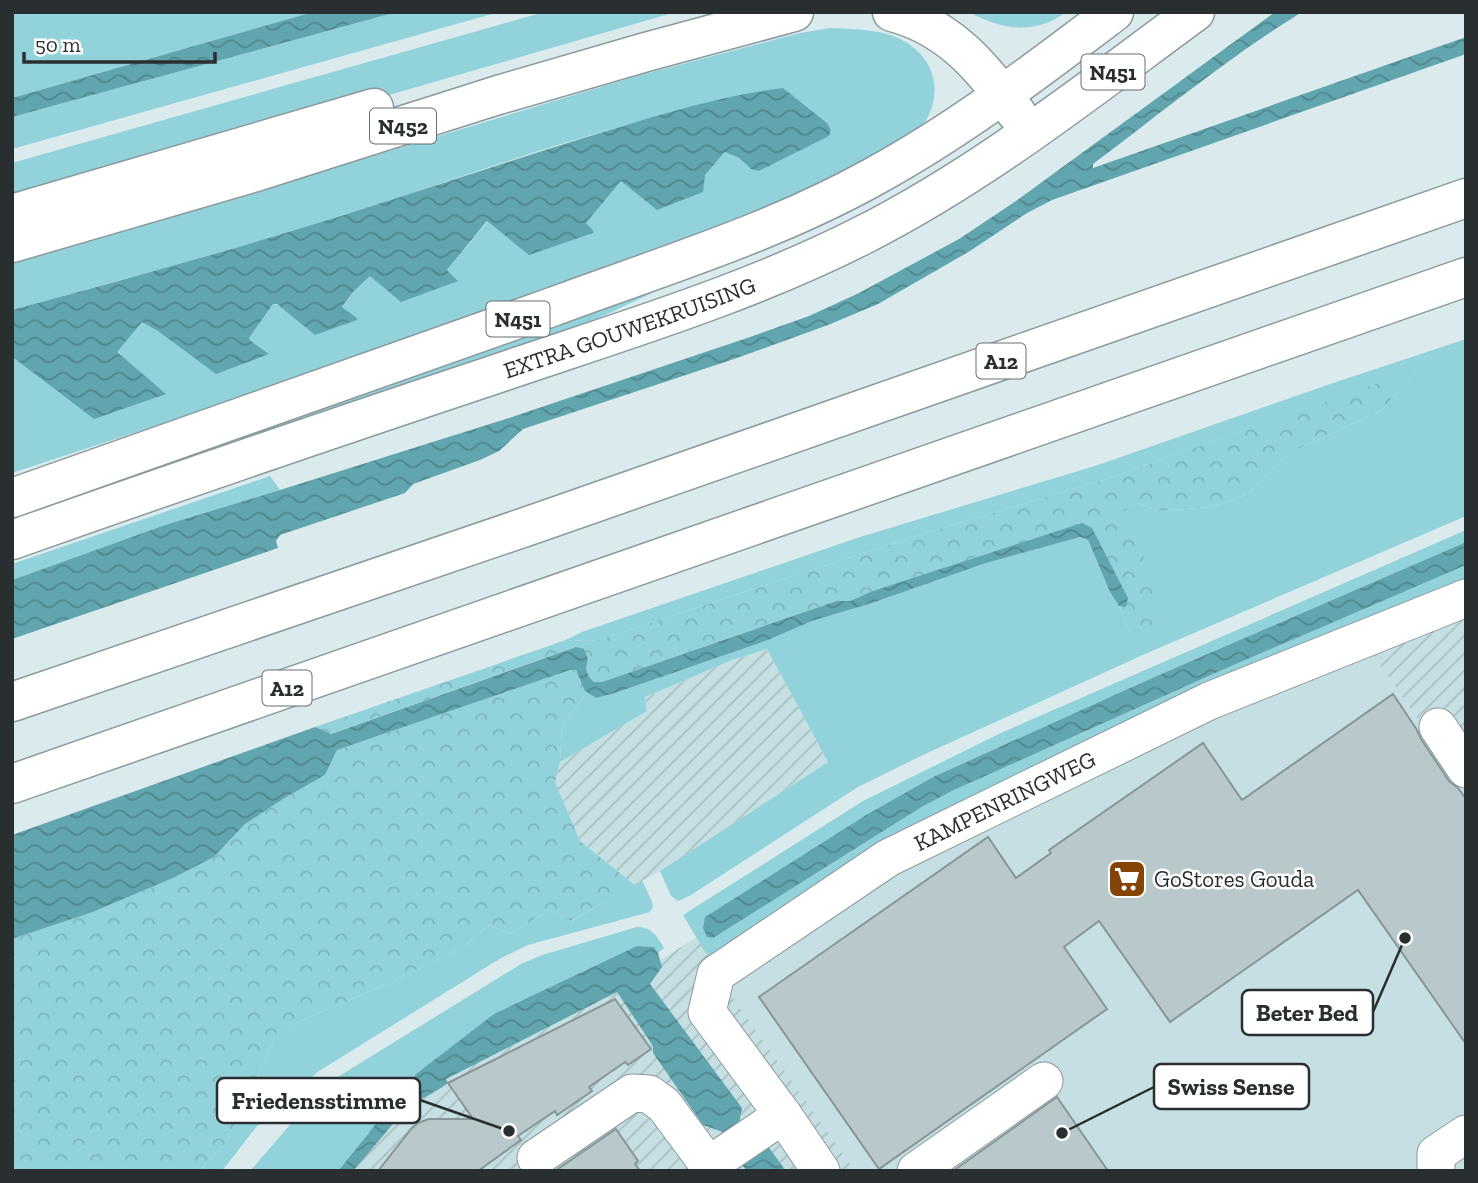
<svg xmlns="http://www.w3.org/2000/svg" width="1478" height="1183" font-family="'Zilla Slab',serif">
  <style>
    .built { fill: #c5dfe2 }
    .industrial { fill: url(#industrial-furrows) }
    .green { fill: #92d2db }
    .forest { fill: url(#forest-crowns) }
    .water { fill: url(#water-waves) }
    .building { fill: #b9c9cb; stroke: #879698; stroke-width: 2 }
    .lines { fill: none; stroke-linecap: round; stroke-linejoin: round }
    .minor-casing { stroke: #8b9a9c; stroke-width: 39 }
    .major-casing { stroke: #8b9a9c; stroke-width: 41 }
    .highway-casing { stroke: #8b9a9c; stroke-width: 41 }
    .minor { stroke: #fff; stroke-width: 37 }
    .major { stroke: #fff; stroke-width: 38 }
    .highway { stroke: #fff; stroke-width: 38 }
    .labels { text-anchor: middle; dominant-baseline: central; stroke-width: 5; stroke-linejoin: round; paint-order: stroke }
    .shield { fill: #fff; stroke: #696d6e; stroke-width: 2 }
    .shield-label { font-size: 21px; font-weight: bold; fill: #292f30 }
    .street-label { font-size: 23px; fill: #292f30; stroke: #fff }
    .poi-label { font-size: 23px; fill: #292f30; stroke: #fff; text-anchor: start }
    .leader { fill: none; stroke: #292f30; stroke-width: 2.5 }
    .callout-dot { fill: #292f30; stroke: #fff; stroke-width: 2.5 }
    .callout { fill: #fff; stroke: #292f30; stroke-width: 2.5 }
    .callout-label { font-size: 24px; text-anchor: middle; font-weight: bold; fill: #292f30 }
  </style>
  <defs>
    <pattern id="industrial-furrows" width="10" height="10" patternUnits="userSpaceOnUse" patternTransform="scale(1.75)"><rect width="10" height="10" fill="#c5dfe2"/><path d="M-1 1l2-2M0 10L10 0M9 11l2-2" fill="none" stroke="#a9c0c2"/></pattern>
    <pattern id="forest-crowns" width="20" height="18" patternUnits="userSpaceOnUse" patternTransform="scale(1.75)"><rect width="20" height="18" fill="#92d2db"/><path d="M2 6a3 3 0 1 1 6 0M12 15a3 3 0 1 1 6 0" fill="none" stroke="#7eb5bc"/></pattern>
    <pattern id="water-waves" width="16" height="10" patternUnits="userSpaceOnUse" patternTransform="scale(1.75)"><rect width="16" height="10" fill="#61a5ae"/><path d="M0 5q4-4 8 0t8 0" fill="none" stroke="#50878e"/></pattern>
  </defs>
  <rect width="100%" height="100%" fill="#dbebed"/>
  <path class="built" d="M 1344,613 L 1466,788 L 1466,1171 L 855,1171 L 733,998 L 720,923 Z"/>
  <path class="industrial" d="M 1466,562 L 1466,788 L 1344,613 Z
    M 767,649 L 828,762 L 660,871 L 635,885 L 580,841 L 555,782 L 560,762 L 647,711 L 645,697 L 732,660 Z
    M 719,923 L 733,998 L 855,1171 L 344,1171 L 409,1091 L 445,1079 L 617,992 L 621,999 L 643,971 Z"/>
  <path class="green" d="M 12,12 L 313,12 L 12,98 Z
    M 397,12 L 499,12 L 12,149 L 12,117 Z
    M 544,12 L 676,12 L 12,204 L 12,163 Z
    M 969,12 L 1066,12 C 1036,35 1001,30 969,12 Z
    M 830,28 C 852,29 880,29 900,39 C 941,59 945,104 915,135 L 761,214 L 261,391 L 12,473 L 12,359 L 14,358 L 165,394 L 116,352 L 142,321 L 158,331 L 268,353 L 251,341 L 249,338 L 273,304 L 357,318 L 342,308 L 353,292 L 370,276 L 457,280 L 447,270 L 488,221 L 593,233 L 593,230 L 586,223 L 621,181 L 705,175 L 725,152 L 739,158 L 751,169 L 759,171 L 828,136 L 831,130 L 827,123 L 783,89 L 774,90 C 684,108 595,132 508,161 C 463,175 418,192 373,206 C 254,244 133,277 12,310 L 12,264 L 162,220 L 637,76 L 800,33 Z
    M 677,281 L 557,338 L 12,525 L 12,511 Z
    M 1466,339 L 1466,516 L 1145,654 L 925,754 L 858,787 L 691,895 L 678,901 L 671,896 L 660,871 L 828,762 L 767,649 L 732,660 L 645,697 L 647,711 L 560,762 L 562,726 L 587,692 L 596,698 L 615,693 L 768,640 L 812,621 L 872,603 L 986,563 L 1080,537 L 1088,540 L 1110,592 L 1119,606 L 1130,632 L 1135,540 L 1116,516 L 1137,503 L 1158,511 L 1212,507 L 1248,494 L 1289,453 L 1382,410 L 1417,370 L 1106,479 L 906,539 L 595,641 L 566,640 L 582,632 L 860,537 L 1098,465 L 1333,383 Z
    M 270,476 L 280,490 L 165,525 L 12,580 L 12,564 Z
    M 1466,530 L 1466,542 L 1152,678 L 933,777 L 868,815 L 705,917 L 707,936 L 713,938 L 920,808 L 954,790 L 1220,671 L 1466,565 L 1466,586 L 716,961 L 705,952 L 683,915 L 863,801 L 1003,732 Z
    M 642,880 L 652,902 L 653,907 L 650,912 L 528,945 L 501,958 L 319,1071 L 286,1099 L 257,1126 L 222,1171 L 199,1171 L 225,1144 L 279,1030 L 385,985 L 463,947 L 489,925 L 511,934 L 549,910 L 572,921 Z
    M 637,927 C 652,927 657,936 664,948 L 658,953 L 654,947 L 637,946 L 368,1133 L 338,1171 L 250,1171 L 308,1104 L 336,1078 L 521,964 L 542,955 Z"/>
  <path class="forest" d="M 1418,369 L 1382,410 L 1289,453 L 1248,494 L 1212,507 L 1158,511 L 1137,503 L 1117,516 L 1135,540 L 1154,579 L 1155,628 L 1130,632 L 1119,606 L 1126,607 L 1092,529 L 870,592 L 850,601 L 835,601 L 602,682 L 594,682 C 586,675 585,669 588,659 L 584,650 L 576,647 L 330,734 L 315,727 L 566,640 L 595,641 L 906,539 L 1106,479 Z
    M 570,670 L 576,670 L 587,692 L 562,726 L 560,762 L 555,782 L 580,841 L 635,885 L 571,921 L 549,910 L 511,934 L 489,925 L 463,947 L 385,985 L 279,1030 L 225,1144 L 199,1171 L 12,1171 L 12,939 L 93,912 L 173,878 L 214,857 L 244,825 L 283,799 L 325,775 L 337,750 Z"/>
  <path class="water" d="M 313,12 L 397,12 L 12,117 L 12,98 Z
    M 1275,12 L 1302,12 C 1229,57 1162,112 1093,164 L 1093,168 L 1466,37 L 1466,54 L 1052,200 L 1027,213 L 970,251 L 878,304 L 828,325 L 737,358 L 535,425 L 523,429 L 499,451 L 480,460 L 413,484 L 405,493 L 280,535 L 276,541 L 278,548 L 12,639 L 12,580 L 165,525 L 280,490 L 509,418 L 750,337 L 809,316 L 859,293 L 959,239 L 1016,201 Z
    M 783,88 L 827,123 L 831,130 L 829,136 L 759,171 L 751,169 L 739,158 L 725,152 L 705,175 L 703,192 L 657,210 L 621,181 L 586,223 L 593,230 L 593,233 L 529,255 L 487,221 L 447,270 L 458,281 L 401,302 L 370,276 L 353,292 L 342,307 L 357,318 L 357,320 L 315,335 L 277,304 L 273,304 L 249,338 L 251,341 L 269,354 L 216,374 L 158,331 L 142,322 L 117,352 L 166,394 L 94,419 L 14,358 L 12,359 L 12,310 C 133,277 255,244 375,205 C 454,180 533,153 613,129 C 668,112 725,95 783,88 Z
    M 1082,523 L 1092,528 L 1128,598 L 1126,607 L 1119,606 L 1110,592 L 1088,540 L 1080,537 L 986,563 L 872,603 L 812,621 L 768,640 L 615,693 L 596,698 L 585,691 L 576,670 L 570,670 L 337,750 L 325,775 L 283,799 L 244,825 L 214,857 L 173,878 L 93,912 L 12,939 L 12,835 L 315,727 L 331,734 L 576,647 L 584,649 L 588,659 C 585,669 586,675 594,682 L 602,682 L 836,601 L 850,601 L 870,592 Z
    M 1466,542 L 1466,565 L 1220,671 L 954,790 L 920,808 L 713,938 L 707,937 L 703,928 L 705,917 L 868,814 L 933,777 L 1152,678 Z
    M 637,946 L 654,947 L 658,953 L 662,967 L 650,984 L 742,1108 L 739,1123 L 734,1128 L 723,1132 L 703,1125 L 653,1053 L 653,1046 L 617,992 L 446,1079 L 448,1083 C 434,1094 417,1099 404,1111 L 353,1171 L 338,1171 L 416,1074 L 494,1014 Z
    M 767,1145 L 786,1171 L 747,1171 L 742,1165 Z"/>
  <path class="building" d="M 1393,694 L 1417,730 L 1421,739 L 1449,781 L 1458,788 L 1466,799 L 1466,1044 L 1358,890 L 1170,1022 L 1099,921 L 1064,947 L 1107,1009 L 879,1169 L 759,997 L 988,837 L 1016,878 L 1051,853 L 1049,850 L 1203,743 L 1242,800 Z
    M 615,999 L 651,1049 L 628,1065 L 625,1062 L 589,1087 L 592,1091 L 557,1115 L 555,1111 L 518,1136 L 521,1140 L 478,1171 L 378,1171 L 412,1128 L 418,1123 L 429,1119 L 473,1119 L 448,1083 Z
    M 1057,1097 L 1108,1171 L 953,1171 L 1040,1109 Z
    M 616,1129 L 638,1161 L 635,1164 L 640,1171 L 555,1171 Z"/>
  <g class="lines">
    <defs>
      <g id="minor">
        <path d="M 1438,727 L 1466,769"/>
        <path d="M 536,1158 L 632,1093 L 649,1094 L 664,1105 L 713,1171"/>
        <path d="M 709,1165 L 783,1115"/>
        <path id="s1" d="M 821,1171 L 783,1115 L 707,1012 L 716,974 L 888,858 L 1209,701 L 1466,598"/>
        <path d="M 916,1171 L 1044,1081"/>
        <path d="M 1436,1171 L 1436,1154 L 1466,1134"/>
      </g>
      <g id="major">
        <path d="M 892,12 C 950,27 983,68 1017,114"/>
        <path d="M 12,214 L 374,108"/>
        <path d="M 12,243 L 259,171 L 498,95 L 646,52 L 794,12"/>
        <path d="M 12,498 C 192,435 372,372 552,307 C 660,267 772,233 873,177 C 959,130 1036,71 1114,12"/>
        <path id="s2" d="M 12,540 C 173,483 334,428 496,374 C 619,332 747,294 863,235 C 983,174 1087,91 1195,12"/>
      </g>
      <path id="highway" d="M 12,702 L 537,523 L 1466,198
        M 12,784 L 1466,277"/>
    </defs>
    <use href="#minor" class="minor-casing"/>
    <use href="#major" class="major-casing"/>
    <use href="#highway" class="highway-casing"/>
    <use href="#minor" class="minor"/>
    <use href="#major" class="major"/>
    <use href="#highway" class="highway"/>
  </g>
  <defs>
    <symbol id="supermarket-square" viewBox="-11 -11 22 22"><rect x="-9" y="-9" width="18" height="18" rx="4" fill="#834406" stroke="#fff"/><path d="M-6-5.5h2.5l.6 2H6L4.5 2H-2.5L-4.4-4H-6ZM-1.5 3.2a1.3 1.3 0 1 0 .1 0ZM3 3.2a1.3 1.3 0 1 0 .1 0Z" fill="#fff"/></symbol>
  </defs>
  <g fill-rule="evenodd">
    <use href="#supermarket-square" x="1105" y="857" width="44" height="44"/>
  </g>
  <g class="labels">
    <g class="shield">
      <rect x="1081.5" y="54.5" width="63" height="35" rx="5"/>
      <rect x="370" y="108.5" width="66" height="35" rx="5"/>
      <rect x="486.5" y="301.5" width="63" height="35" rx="5"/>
      <rect x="976.5" y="343.5" width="49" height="35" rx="5"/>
      <rect x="262.5" y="670.5" width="49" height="35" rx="5"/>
    </g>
    <g class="shield-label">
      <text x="1113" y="72">N451</text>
      <text x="403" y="126">N452</text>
      <text x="518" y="319">N451</text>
      <text x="1001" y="361">A12</text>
      <text x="287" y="688">A12</text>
    </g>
    <g class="street-label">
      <text stroke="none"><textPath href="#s2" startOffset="653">EXTRA GOUWEKRUISING</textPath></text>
      <text stroke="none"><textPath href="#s1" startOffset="572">KAMPENRINGWEG</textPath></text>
    </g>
    <g class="poi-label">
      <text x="1154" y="879">GoStores Gouda</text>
    </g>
  </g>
  <path class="leader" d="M1405 938L1373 1012M1062 1133L1154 1087M509 1131L420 1100"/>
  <g class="callout-dot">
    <circle cx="1405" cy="938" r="7"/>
    <circle cx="1062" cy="1133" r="7"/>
    <circle cx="509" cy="1131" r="7"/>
  </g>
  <g class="callout">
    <rect x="1242" y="990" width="131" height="45" rx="7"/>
    <rect x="1154" y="1064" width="155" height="45" rx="7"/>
    <rect x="217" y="1078" width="203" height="45" rx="7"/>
  </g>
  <g class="callout-label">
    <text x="1307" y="1021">Beter Bed</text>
    <text x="1231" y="1095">Swiss Sense</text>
    <text x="319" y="1109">Friedensstimme</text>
  </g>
  <rect width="1478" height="1183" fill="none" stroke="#292f30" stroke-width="28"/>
  <path d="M24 52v10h191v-10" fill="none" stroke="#292f30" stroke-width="3.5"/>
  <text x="35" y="52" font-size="21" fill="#292f30" stroke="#ffffff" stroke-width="5" paint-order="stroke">50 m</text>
</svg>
